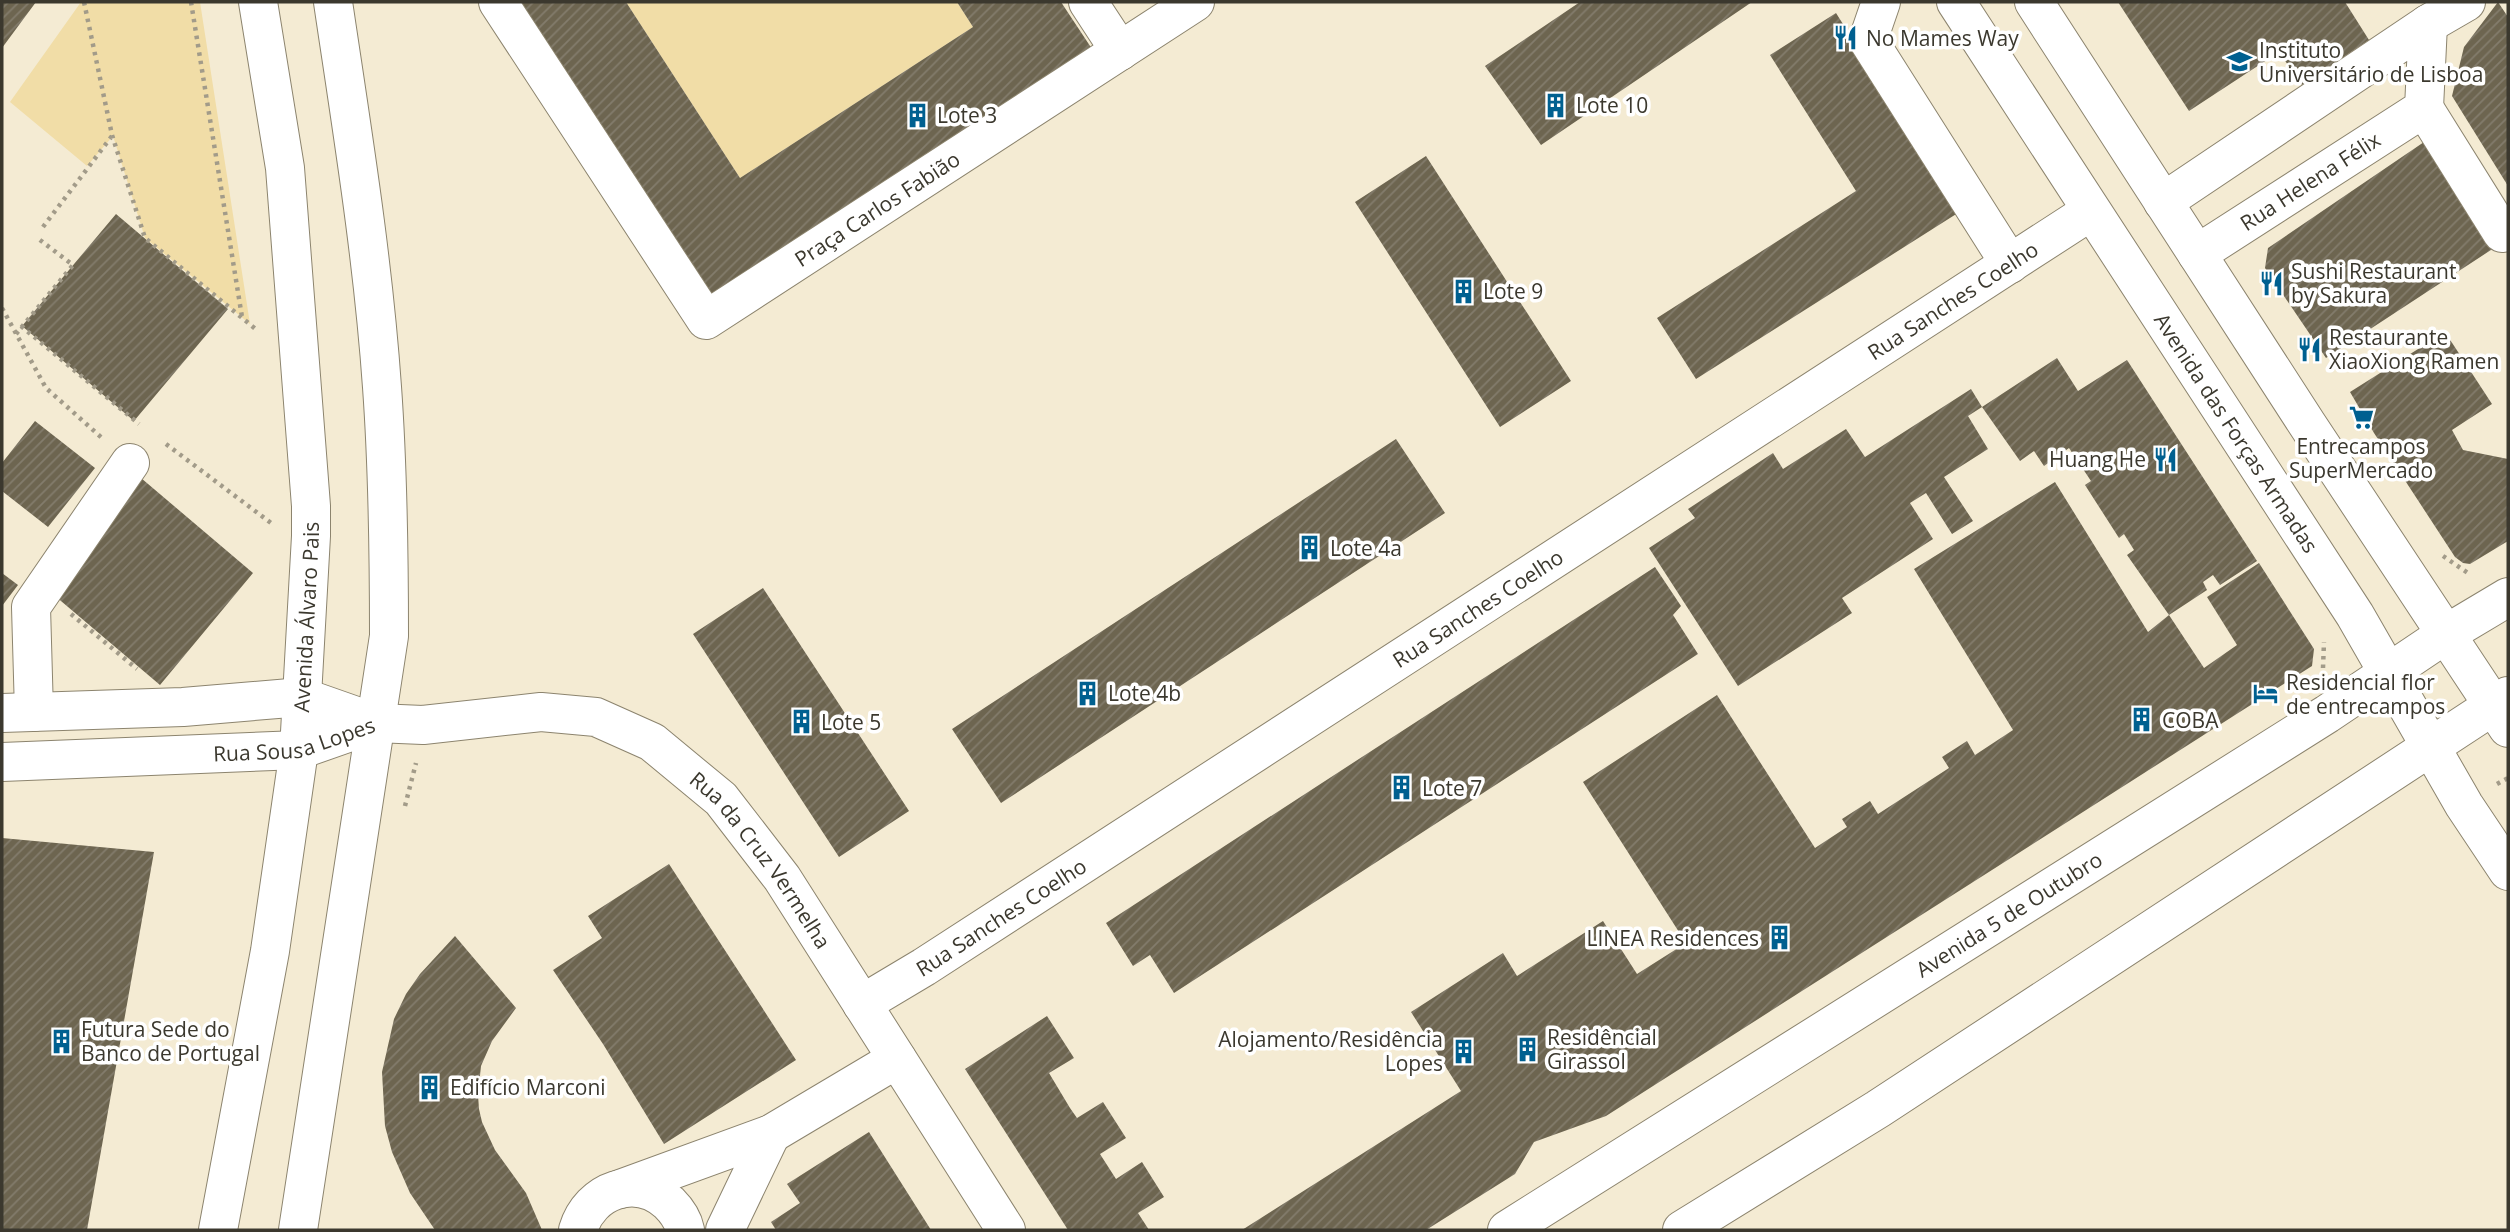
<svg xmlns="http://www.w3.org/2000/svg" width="2510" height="1232" font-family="'Open Sans',sans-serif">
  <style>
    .green { fill: #f1dda7 }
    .building { fill: url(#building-hatch) }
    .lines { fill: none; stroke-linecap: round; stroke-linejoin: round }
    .minor-casing { stroke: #8c846e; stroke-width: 40 }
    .major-casing { stroke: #8c846e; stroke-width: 40 }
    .path { stroke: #a29b89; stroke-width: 4.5; stroke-dasharray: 3.5 5; stroke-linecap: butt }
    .minor { stroke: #fff; stroke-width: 38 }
    .major { stroke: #fff; stroke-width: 38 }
    .labels { text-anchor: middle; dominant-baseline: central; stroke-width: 7; stroke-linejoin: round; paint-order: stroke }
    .poi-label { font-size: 21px; fill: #3b382e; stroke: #fff; text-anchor: start }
    .street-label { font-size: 21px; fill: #3b382e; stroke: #fff }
  </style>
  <defs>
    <pattern id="building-hatch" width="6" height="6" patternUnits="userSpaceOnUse" patternTransform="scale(1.75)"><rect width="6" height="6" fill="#6d6550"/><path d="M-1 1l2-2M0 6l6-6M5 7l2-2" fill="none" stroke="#837c6c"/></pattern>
  </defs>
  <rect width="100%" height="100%" fill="#f4ebd3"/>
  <path class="green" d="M 81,2 L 200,2 L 250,324 L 145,238 L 113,136 L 87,166 L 10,102 Z
    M 626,2 L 957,2 L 973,27 L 740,178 Z"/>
  <path class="building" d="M 2,2 L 36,2 L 2,48 Z
    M 520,2 L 626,2 L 740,178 L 973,27 L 957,2 L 1061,2 L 1094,52 L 713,299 Z
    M 1580,2 L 1752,2 L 1541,145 L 1485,66 Z
    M 2118,2 L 2345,2 L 2369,40 L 2302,85 L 2279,52 L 2189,111 Z
    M 2498,2 L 2508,17 L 2508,186 L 2452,96 L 2464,47 Z
    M 1836,13 L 1961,211 L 1696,379 L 1657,318 L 1856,191 L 1770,55 Z
    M 2424,142 L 2494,248 L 2326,358 L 2265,268 L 2268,248 Z
    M 1426,156 L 1571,381 L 1500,427 L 1355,202 Z
    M 116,214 L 228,309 L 134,421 L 22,326 Z
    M 2445,332 L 2492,404 L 2452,430 L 2463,450 L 2508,459 L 2508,541 L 2470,564 L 2463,563 L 2455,557 L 2374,433 L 2350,392 Z
    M 2057,358 L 2078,391 L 2127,360 L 2257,561 L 2220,585 L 2213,575 L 2203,582 L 2207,590 L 2169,615 L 2127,555 L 2134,550 L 2124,534 L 2119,538 L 2085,485 L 2091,481 L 2069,448 L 2044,466 L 2034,451 L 2020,461 L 1982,407 Z
    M 1971,389 L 1982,407 L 1968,416 L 1988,449 L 1944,477 L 1973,521 L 1952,534 L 1926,493 L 1910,503 L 1933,539 L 1842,598 L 1852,613 L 1738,686 L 1649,548 L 1695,518 L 1688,509 L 1773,453 L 1783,469 L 1846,429 L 1865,457 Z
    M 35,421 L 95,468 L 48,527 L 2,491 L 2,463 Z
    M 1396,439 L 1445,513 L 1001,803 L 952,729 Z
    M 141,478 L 253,573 L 160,685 L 48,590 Z
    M 2055,482 L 2148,632 L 2169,615 L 2204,668 L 2237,645 L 2207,597 L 2259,563 L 2314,649 L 2312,666 L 1606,1116 L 1534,1142 L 1515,1174 L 1426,1230 L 1242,1230 L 1461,1091 L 1411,1012 L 1503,953 L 1517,976 L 1603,921 L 1637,974 L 1686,943 L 1583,782 L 1717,695 L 1815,848 L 1847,827 L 1842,819 L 1870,801 L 1878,814 L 1949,768 L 1942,757 L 1967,741 L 1975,755 L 2013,730 L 1914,569 Z
    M 1655,567 L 1681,606 L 1673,615 L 1698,654 L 1174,993 L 1150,955 L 1133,966 L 1106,923 Z
    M 2,573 L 18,585 L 2,606 Z
    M 763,588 L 909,811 L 839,857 L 693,634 Z
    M 2,838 L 154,852 L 87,1230 L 2,1230 Z
    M 669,864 L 796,1060 L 664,1144 L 603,1044 L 553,970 L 602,938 L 588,916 Z
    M 455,936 L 516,1008 L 492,1041 L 481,1066 L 478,1095 L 479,1109 L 482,1122 L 495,1150 L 526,1193 L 542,1230 L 435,1230 L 410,1193 L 392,1152 L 385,1126 L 382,1072 L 394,1019 L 406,994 L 420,974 Z
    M 1047,1016 L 1074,1058 L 1049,1073 L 1070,1108 L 1077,1118 L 1103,1102 L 1126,1138 L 1100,1154 L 1116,1179 L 1142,1162 L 1164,1197 L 1138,1213 L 1149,1230 L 1068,1230 L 965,1069 Z
    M 869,1132 L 931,1230 L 776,1230 L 771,1222 L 800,1203 L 787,1184 Z"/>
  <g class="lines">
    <defs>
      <g id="minor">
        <path id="s1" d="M 498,2 L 706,320 L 1195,2"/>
        <path d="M 1088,2 L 1120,51"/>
        <path d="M 1881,2 L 1868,40 L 2010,264"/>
        <path d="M 2428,24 L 2466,2"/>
        <path d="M 2424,108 L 2502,233 L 2508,232"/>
        <path d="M 2163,202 L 2428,24 L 2424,108 L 2197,254"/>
        <path d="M 34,712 L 31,607 L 130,463"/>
        <path id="s2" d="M 376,723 L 423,725 L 541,712 L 596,717 L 652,742 L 721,799 L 782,878 L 1006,1230"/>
        <path id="s3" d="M 862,1004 L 924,967 L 2091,211"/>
        <path d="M 620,1189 L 771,1134 L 897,1059"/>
        <path d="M 578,1230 C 590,1190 636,1173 669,1203 C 676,1210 683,1220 685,1230"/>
        <path d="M 725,1230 L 771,1134"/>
        <path id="s4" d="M 1507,1230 L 2327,714 L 2446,634 L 2508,597"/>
        <path d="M 1682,1230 L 1878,1109 L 2508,696"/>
      </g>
      <g id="major">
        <path id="s5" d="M 1956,2 L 2355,615 L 2464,805 L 2508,871"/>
        <path d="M 2034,2 L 2307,424 L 2508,728"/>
        <path d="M 2,713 L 183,707 L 302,697 L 376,723"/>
        <path id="s6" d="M 2,762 L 299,750 L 376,723"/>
        <path id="s7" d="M 218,1230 L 270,951 L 299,750 L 311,536 L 311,506 L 285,168 L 258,2"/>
        <path d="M 298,1230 L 389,636 C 389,553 388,470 382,387 C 373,258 352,130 333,2"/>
      </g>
    </defs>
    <use href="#minor" class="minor-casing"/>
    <use href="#major" class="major-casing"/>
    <path class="path" d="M 84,2 L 112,135 L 145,238 L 258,331
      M 191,2 L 242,317
      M 43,227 L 112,136
      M 2,308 L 46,388 L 102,438
      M 21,326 L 139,424
      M 16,334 L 73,265 L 36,237
      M 166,444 L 271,523
      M 2443,556 L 2468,573 L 2471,572
      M 71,614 L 137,669
      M 2323,668 L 2324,642
      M 2497,784 L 2508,778
      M 405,806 L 416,763"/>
    <use href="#minor" class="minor"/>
    <use href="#major" class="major"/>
  </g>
  <defs>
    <symbol id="restaurant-bare" viewBox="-9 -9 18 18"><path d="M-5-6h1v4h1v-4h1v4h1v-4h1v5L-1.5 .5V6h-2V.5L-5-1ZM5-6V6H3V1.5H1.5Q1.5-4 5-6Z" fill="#006090" stroke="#fff" stroke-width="2.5" paint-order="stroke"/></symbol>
    <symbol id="university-bare" viewBox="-9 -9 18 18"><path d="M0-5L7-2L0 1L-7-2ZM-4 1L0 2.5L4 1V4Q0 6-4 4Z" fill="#006090" stroke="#fff" stroke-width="2.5" paint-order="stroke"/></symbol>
    <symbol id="building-bare" viewBox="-9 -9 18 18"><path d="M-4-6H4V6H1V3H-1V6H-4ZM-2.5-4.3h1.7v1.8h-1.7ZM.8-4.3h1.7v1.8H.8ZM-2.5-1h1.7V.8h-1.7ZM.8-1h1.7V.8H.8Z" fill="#006090" stroke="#fff" stroke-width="2.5" paint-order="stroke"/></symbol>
    <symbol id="supermarket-bare" viewBox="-9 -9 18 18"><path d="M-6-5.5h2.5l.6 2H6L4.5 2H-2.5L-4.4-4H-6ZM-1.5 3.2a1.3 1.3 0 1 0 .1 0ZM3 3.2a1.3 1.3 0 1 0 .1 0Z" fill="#006090" stroke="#fff" stroke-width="2.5" paint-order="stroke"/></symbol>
    <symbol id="hotel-bare" viewBox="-9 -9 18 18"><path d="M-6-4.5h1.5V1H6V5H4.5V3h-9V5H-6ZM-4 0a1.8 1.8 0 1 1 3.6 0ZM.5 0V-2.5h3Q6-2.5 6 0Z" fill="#006090" stroke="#fff" stroke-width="2.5" paint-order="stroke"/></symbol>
  </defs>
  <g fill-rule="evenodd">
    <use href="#restaurant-bare" x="1828" y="20" width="35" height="35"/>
    <use href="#university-bare" x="2222" y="44" width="35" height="35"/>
    <use href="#building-bare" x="1538" y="88" width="35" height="35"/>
    <use href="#building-bare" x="900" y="98" width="35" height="35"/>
    <use href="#restaurant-bare" x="2254" y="266" width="35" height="35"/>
    <use href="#building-bare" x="1446" y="274" width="35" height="35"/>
    <use href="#restaurant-bare" x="2292" y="332" width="35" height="35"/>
    <use href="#supermarket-bare" x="2344" y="400" width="35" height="35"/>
    <use href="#restaurant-bare" x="2148" y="442" width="35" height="35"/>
    <use href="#building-bare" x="1292" y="530" width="35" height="35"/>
    <use href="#building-bare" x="1070" y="676" width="35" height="35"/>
    <use href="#hotel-bare" x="2248" y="676" width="35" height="35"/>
    <use href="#building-bare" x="2124" y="702" width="35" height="35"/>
    <use href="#building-bare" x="784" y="704" width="35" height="35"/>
    <use href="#building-bare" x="1384" y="770" width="35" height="35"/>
    <use href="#building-bare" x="1762" y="920" width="35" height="35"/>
    <use href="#building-bare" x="44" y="1024" width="35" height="35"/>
    <use href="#building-bare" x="1510" y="1032" width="35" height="35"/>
    <use href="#building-bare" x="1446" y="1034" width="35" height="35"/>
    <use href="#building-bare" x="412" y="1070" width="35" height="35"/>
  </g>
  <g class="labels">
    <g class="poi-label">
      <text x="1866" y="38">No Mames Way</text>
      <text x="2259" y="50">Instituto<tspan x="2259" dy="24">Universitário de Lisboa</tspan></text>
      <text x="1576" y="105">Lote 10</text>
      <text x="937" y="115">Lote 3</text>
      <text x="2291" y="271">Sushi Restaurant<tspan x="2291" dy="24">by Sakura</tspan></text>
      <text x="1483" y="291">Lote 9</text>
      <text x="2329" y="337">Restaurante<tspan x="2329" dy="24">XiaoXiong Ramen</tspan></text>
      <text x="2361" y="446" text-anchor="middle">Entrecampos<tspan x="2361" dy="24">SuperMercado</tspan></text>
      <text x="2146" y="459" text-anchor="end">Huang He</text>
      <text x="1330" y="548">Lote 4a</text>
      <text x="2286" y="682">Residencial flor<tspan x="2286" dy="24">de entrecampos</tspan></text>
      <text x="1108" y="693">Lote 4b</text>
      <text x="2162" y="720">COBA</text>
      <text x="821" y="722">Lote 5</text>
      <text x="1422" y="788">Lote 7</text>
      <text x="1759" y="938" text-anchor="end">LINEA Residences</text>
      <text x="81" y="1029">Futura Sede do<tspan x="81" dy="24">Banco de Portugal</tspan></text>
      <text x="1547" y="1037">Residêncial<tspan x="1547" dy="24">Girassol</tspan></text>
      <text x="1443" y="1039" text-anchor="end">Alojamento/Residência<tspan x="1443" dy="24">Lopes</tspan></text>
      <text x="450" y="1087">Edifício Marconi</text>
    </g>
    <g class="street-label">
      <text transform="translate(2310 181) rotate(-33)">Rua Helena Félix</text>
      <text stroke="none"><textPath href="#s1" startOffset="584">Praça Carlos Fabião</textPath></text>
      <text stroke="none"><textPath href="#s3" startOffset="1298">Rua Sanches Coelho</textPath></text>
      <text stroke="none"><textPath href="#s5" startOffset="514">Avenida das Forças Armadas</textPath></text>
      <text stroke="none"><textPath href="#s3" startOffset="732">Rua Sanches Coelho</textPath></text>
      <text stroke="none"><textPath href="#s7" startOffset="620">Avenida Álvaro Pais</textPath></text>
      <text stroke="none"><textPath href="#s6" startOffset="294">Rua Sousa Lopes</textPath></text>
      <text stroke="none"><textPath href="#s2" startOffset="444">Rua da Cruz Vermelha</textPath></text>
      <text stroke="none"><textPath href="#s4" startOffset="593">Avenida 5 de Outubro</textPath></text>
      <text stroke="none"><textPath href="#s3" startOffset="164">Rua Sanches Coelho</textPath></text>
    </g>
  </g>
  <rect width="2510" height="1232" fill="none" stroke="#3b382e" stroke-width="7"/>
</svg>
